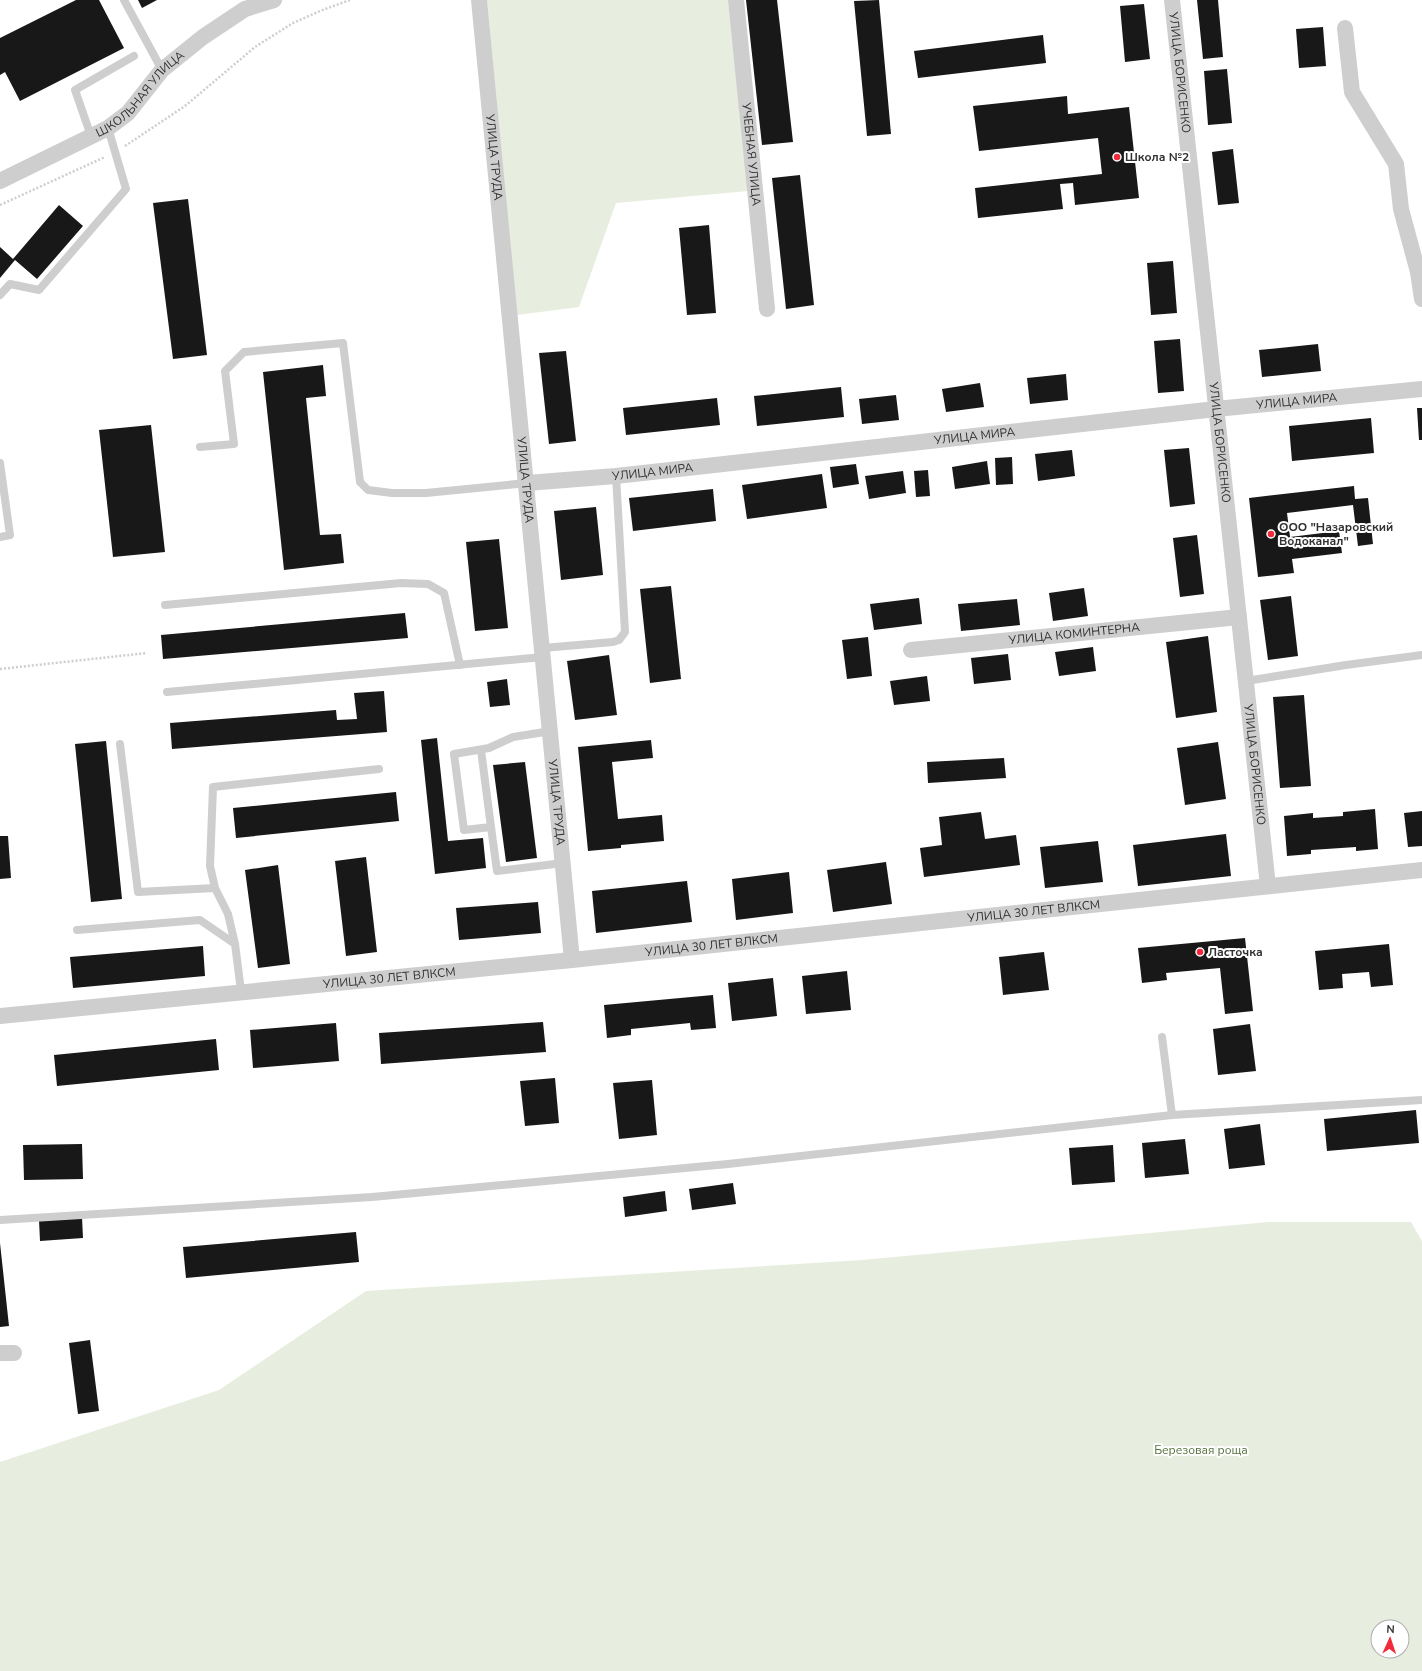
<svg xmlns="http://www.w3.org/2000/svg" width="1422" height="1671" font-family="'Nunito Sans',sans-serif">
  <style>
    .green { fill: #e7eedf; fill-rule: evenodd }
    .building { fill: #181818 }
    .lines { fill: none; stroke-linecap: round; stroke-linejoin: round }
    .path { stroke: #cecece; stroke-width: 2.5; stroke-dasharray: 2 2; stroke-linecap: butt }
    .lane { stroke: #cecece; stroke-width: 8 }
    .street { stroke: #cecece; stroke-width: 16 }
    .poi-dot { fill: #f02b3b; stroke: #fff; stroke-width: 1.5 }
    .labels { text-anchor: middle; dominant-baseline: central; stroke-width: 4; stroke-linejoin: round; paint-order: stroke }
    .street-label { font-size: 12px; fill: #313131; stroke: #fff }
    .poi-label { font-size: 12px; font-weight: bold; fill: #313131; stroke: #fff; text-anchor: start }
    .park-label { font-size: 12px; fill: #54703b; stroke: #fff }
  </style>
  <rect width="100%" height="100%" fill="#fff"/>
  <path class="green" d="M 487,0 L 728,0 L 748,191 L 616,203 L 579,307 L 517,315 Z
    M 1268,1222 L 1411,1222 L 1422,1241 L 1422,1671 L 0,1671 L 0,1462 L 219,1390 L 366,1291 L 862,1260 ZM 1378,1627 L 1402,1627 L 1402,1651 L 1378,1651 Z"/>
  <path class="building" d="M 76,0 L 99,0 L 124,48 L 20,101 L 5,72 L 0,75 L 0,38 Z
    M 138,0 L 157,0 L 142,8 Z
    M 746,0 L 777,0 L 793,142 L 762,145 Z
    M 879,0 L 891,134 L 867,136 L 854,1 Z
    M 1197,0 L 1218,0 L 1223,57 L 1203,59 Z
    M 1144,4 L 1150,59 L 1125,62 L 1120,6 Z
    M 1323,27 L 1326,66 L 1299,68 L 1296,29 Z
    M 1043,35 L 1046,63 L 918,78 L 914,51 Z
    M 1227,69 L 1232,123 L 1208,125 L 1204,71 Z
    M 1067,96 L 1068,114 L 1129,107 L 1139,198 L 1075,205 L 1073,183 L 1060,184 L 1063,209 L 978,218 L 975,188 L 1102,174 L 1098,138 L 979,151 L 973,106 Z
    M 1233,149 L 1239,203 L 1218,205 L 1212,152 Z
    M 800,175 L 814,305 L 786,309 L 772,178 Z
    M 188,199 L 207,355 L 173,359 L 153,203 Z
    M 59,205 L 83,226 L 37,279 L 15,260 L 0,278 L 0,247 L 13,259 Z
    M 709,225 L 716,313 L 687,315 L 679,228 Z
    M 1173,261 L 1177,313 L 1151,315 L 1147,263 Z
    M 1180,339 L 1184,391 L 1158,393 L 1154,341 Z
    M 1318,344 L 1321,371 L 1262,377 L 1259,350 Z
    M 566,351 L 576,441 L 549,444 L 539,353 Z
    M 323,365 L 326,396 L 306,398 L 320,535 L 341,534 L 344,563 L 284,570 L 263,372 Z
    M 1066,374 L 1068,400 L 1030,404 L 1027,378 Z
    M 980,383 L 984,407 L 946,412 L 942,389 Z
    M 841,387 L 844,417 L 757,426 L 754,396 Z
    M 896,395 L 899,420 L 862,424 L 859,399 Z
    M 717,398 L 720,425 L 626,435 L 623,408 Z
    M 1417,408 L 1422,408 L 1422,440 L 1419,440 Z
    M 1371,418 L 1374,453 L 1292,461 L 1289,426 Z
    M 151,425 L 165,552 L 113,557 L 99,430 Z
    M 1189,448 L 1195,504 L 1170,507 L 1164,450 Z
    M 1072,450 L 1075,476 L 1038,481 L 1035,454 Z
    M 1012,457 L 1013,484 L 996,485 L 995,458 Z
    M 987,461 L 990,484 L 955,489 L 952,467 Z
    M 856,464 L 859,484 L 833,488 L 830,467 Z
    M 928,470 L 930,496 L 916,497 L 914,471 Z
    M 903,471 L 906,493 L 869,499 L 865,476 Z
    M 822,474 L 827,508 L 747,519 L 742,485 Z
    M 1354,486 L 1355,499 L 1368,498 L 1373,544 L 1358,546 L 1353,505 L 1287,513 L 1290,537 L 1339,531 L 1342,553 L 1292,559 L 1294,573 L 1258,577 L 1249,498 Z
    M 713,489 L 716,521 L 633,531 L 629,498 Z
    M 596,507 L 603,575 L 561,580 L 554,511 Z
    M 1197,535 L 1204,594 L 1180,597 L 1173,538 Z
    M 499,539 L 508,628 L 475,631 L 466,542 Z
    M 671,586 L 681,679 L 650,683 L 640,589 Z
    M 1084,588 L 1088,616 L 1053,621 L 1049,593 Z
    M 1291,596 L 1298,656 L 1268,660 L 1260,600 Z
    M 919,598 L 922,624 L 874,630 L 870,604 Z
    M 1017,599 L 1020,625 L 961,631 L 958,604 Z
    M 405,613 L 408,638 L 163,659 L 161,635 Z
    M 1208,636 L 1217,712 L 1176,718 L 1166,642 Z
    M 868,637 L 872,676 L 847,679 L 842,640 Z
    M 1093,647 L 1096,671 L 1059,676 L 1055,652 Z
    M 1008,654 L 1011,680 L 974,684 L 971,658 Z
    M 609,655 L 617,715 L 575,720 L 567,661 Z
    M 927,676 L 930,701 L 894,705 L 890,681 Z
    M 507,679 L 510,705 L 490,707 L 487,682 Z
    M 384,691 L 387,732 L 172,749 L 170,723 L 336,710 L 337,720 L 357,719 L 354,693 Z
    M 1304,695 L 1311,786 L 1280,788 L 1273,697 Z
    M 437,738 L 448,841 L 483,838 L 486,868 L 435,874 L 421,740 Z
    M 651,740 L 653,758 L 612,762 L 618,819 L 662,815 L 664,841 L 621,845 L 621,848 L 588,851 L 578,747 Z
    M 106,741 L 122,899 L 91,902 L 75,744 Z
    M 1218,742 L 1226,799 L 1185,805 L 1177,748 Z
    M 1004,758 L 1006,778 L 928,783 L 927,762 Z
    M 525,762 L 537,858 L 506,862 L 493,765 Z
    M 396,792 L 399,821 L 236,838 L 233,808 Z
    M 1375,809 L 1378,849 L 1356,851 L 1356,847 L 1311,850 L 1311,854 L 1287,856 L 1284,816 L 1313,813 L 1313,818 L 1343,816 L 1343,812 Z
    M 1422,811 L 1422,846 L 1408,847 L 1404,813 Z
    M 981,812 L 985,839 L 1016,835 L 1020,865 L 924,877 L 920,848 L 942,845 L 939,817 Z
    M 1226,834 L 1231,876 L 1138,886 L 1133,845 Z
    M 0,836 L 8,836 L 11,878 L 0,879 Z
    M 1098,841 L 1103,882 L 1045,888 L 1040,847 Z
    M 366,857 L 377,952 L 346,956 L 335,861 Z
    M 886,862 L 892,904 L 833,912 L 827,870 Z
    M 278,865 L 290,964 L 258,968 L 245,870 Z
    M 789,872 L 793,913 L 736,920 L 732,879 Z
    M 687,881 L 692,922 L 596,933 L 592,891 Z
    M 538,902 L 541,933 L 459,940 L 456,908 Z
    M 1245,938 L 1253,1011 L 1225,1014 L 1220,968 L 1166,973 L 1167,980 L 1142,983 L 1138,948 Z
    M 1389,944 L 1393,985 L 1371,987 L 1369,972 L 1342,974 L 1343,988 L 1319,990 L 1315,951 Z
    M 203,946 L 205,976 L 73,988 L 70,957 Z
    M 1044,952 L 1049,990 L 1003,995 L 999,957 Z
    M 847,971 L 851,1010 L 806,1014 L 802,976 Z
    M 773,978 L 777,1016 L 732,1021 L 728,983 Z
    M 713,995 L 716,1028 L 691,1030 L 690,1023 L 631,1029 L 631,1035 L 607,1038 L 604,1005 Z
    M 543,1022 L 546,1052 L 381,1064 L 379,1033 Z
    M 336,1023 L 339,1061 L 253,1068 L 250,1030 Z
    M 1250,1024 L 1256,1071 L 1218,1075 L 1213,1029 Z
    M 216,1039 L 219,1070 L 57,1086 L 54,1055 Z
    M 555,1078 L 559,1123 L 525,1126 L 520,1081 Z
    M 652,1080 L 657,1135 L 619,1139 L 613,1083 Z
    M 1416,1110 L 1419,1143 L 1327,1151 L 1324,1119 Z
    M 1260,1124 L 1265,1165 L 1229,1169 L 1224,1129 Z
    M 1185,1139 L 1189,1174 L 1145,1178 L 1142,1143 Z
    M 82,1144 L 83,1179 L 24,1180 L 23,1145 Z
    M 1113,1145 L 1115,1182 L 1072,1185 L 1069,1148 Z
    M 733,1183 L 736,1204 L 692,1210 L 689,1189 Z
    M 665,1191 L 667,1211 L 625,1217 L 623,1197 Z
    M 82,1217 L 83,1238 L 40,1241 L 39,1220 Z
    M 356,1232 L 359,1262 L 186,1278 L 183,1247 Z
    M 0,1243 L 9,1326 L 0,1327 Z
    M 90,1340 L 99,1411 L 78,1414 L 69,1343 Z"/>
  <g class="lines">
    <path class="path" d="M 125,146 L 185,106 L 255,47 L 293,23 L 320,11 L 350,0
      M 0,205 L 105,157
      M 0,669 L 147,653"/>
    <path class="lane" d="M 124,0 L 162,70
      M 91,136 L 75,90 L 134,56
      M 0,295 L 10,284 L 39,290 L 126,189 L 108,128
      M 200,447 L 234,444 L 225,371 L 244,352 L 343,343 L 360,482 L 368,490 L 392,493 L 426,493 L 527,483
      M 0,463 L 10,535 L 0,537
      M 165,605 L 401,583 L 428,584 L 444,593 L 460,665
      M 543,648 L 613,642 L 619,640 L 625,632 L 616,476
      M 1246,681 L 1346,665 L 1422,655
      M 167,692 L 543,657
      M 551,731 L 513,737 L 489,748 L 454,754 L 464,830 L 491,827 L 497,871 L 563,863
      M 120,744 L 138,892 L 215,888
      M 481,750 L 491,827
      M 77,930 L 200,920 L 235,944
      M 241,991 L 235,944 L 228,914 L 215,888 L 210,866 L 213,787 L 379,769
      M 1162,1037 L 1172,1115
      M 0,1220 L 372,1197 L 728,1164 L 1172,1115 L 1422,1100"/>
    <g class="street">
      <path id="s1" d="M 479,0 L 572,960"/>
      <path id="s2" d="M 736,0 L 767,309"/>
      <path id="s3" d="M 1172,0 L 1268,886"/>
      <path d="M 1345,28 L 1352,92 L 1396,164 L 1401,209 L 1418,272 L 1422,299"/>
      <path id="s4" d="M 0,181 L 108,128 L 128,113 L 162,70 L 203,37 L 245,9 L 274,0"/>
      <path id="s5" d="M 527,483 L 616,476 L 1216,409 L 1422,389"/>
      <path id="s6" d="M 911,650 L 1239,617"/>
      <path id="s7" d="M 0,1016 L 572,960 L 1422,870"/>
      <path d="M 0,1353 L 14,1353"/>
    </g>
  </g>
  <g class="poi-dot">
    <circle cx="1117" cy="157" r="4"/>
    <circle cx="1271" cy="534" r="4"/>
    <circle cx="1200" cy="952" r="4"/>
  </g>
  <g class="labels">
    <g class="street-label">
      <text stroke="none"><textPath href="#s3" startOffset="73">УЛИЦА БОРИСЕНКО</textPath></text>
      <text stroke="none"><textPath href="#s4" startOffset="167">ШКОЛЬНАЯ УЛИЦА</textPath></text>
      <text stroke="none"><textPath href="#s2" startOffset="155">УЧЕБНАЯ УЛИЦА</textPath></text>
      <text stroke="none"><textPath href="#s1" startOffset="158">УЛИЦА ТРУДА</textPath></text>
      <text stroke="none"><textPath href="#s5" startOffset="774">УЛИЦА МИРА</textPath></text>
      <text stroke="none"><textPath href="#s5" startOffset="450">УЛИЦА МИРА</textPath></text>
      <text stroke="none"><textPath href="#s3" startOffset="445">УЛИЦА БОРИСЕНКО</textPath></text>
      <text stroke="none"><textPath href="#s5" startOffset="126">УЛИЦА МИРА</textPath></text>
      <text stroke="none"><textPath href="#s1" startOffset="482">УЛИЦА ТРУДА</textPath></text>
      <text stroke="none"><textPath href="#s6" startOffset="164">УЛИЦА КОМИНТЕРНА</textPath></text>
      <text stroke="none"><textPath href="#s3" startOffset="769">УЛИЦА БОРИСЕНКО</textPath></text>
      <text stroke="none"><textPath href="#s1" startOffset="806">УЛИЦА ТРУДА</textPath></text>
      <text stroke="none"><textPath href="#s7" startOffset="1039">УЛИЦА 30 ЛЕТ ВЛКСМ</textPath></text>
      <text stroke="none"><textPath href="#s7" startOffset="715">УЛИЦА 30 ЛЕТ ВЛКСМ</textPath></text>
      <text stroke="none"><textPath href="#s7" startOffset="391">УЛИЦА 30 ЛЕТ ВЛКСМ</textPath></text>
    </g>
    <g class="poi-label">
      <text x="1125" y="157">Школа №2</text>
      <text x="1279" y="527">ООО "Назаровский<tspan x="1279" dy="14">Водоканал"</tspan></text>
      <text x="1208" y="952">Ласточка</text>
    </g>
    <g class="park-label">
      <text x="1201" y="1450">Березовая роща</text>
    </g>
  </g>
  <g transform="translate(1390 1639) rotate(3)"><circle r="19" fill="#ffffff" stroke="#adadad"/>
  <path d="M0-3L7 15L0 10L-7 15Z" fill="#f02b3b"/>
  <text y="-6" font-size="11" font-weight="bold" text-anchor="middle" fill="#313131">N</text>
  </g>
</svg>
